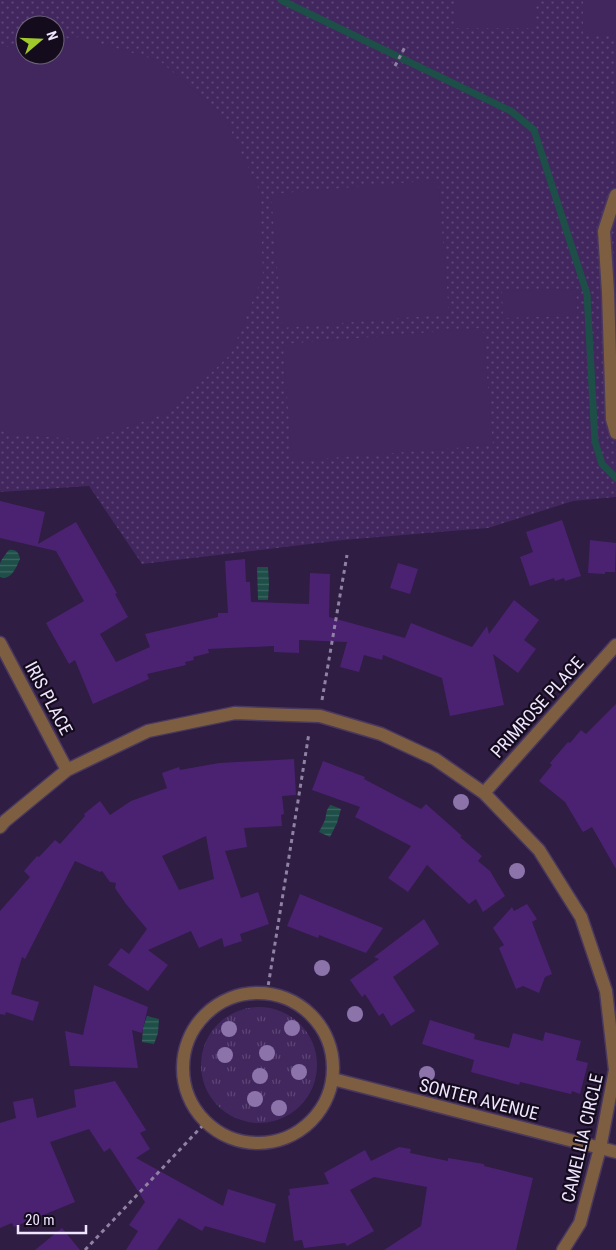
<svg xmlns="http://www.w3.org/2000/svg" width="616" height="1250" font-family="'Roboto Condensed',sans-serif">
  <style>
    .grass { fill: url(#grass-tufts) }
    .park { fill: url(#park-dots); fill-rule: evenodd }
    .pitch { fill: #41275e }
    .water { fill: url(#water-rules) }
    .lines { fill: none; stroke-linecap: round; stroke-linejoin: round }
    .stream { stroke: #1e4e48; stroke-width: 7 }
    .building { fill: #4b2272; fill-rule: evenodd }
    .lane-casing { stroke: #4a395e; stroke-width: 15 }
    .street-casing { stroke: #4a395e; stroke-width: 15 }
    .path { stroke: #9082a2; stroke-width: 3; stroke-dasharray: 4 4; stroke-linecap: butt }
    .lane { stroke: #7e5e41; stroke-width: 12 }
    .street { stroke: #7e5e41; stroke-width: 12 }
    .tree { fill: #8c74ab }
    .labels { text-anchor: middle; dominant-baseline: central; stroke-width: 4.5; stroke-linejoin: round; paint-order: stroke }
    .street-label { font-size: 18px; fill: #efe5fe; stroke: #140c1d }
  </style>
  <defs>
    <pattern id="grass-tufts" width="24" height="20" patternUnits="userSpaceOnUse" patternTransform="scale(1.25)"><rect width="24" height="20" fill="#41275e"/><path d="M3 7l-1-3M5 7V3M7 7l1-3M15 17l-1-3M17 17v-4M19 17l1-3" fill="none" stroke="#5d4676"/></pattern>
    <pattern id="park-dots" width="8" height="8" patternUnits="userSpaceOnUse" patternTransform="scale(1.25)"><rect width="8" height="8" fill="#41275e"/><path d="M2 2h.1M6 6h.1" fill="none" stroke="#5d4676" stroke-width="1.8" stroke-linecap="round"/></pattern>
    <pattern id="water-rules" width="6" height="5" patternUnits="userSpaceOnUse" patternTransform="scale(1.25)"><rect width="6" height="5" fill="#1e4e48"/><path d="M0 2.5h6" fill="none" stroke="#3f6763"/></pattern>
  </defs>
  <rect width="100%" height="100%" fill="#2f1d44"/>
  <path class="grass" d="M201 1065a58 58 0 1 1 116 0a58 58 0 1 1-116 0Z"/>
  <path class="park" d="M 0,0 L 616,0 L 616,497 L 573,501 L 488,528 L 343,540 L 142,564 L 89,486 L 0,492 ZM 25,25 L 55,25 L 55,55 L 25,55 Z"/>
  <path class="pitch" d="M 455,0 L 534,0 L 534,28 L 455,28 Z
    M 583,0 L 616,0 L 616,35 L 583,35 Z
    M 79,37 L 160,61 L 224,116 L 260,192 L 263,276 L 231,354 L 170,412 L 91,440 L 7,434 L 0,430 L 0,48 L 25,44 L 25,55 L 55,55 L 55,40 Z
    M 438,180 L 449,314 L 282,328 L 271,194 Z
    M 576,289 L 577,316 L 503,318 L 502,291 Z
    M 483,328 L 493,445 L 292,461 L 283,344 Z"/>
  <path class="water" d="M 9,550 C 15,549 19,552 20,559 C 16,568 11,581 0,577 C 0,573 0,567 0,564 C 1,560 6,553 9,550 Z
    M 257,567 L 268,567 L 269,584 L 268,600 L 258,600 Z
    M 330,805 L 331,805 L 341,809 L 337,823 L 330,837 L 319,832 L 325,820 L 327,810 Z
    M 147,1016 L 159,1019 L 158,1033 L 154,1044 L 142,1042 L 143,1028 Z"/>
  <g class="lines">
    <path class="stream" d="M 281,0 L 511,111 L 534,130 L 587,294 L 595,442 L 602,464 L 616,478"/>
  </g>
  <path class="building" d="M 0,501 L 45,512 L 38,544 L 76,522 L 117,593 L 115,594 L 128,617 L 100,634 L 116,662 L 150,647 L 145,634 L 218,617 L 218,613 L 228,613 L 225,561 L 245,559 L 246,582 L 250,582 L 251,602 L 309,604 L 310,573 L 330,574 L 329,617 L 405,638 L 411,623 L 472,647 L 487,626 L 489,634 L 514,600 L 539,620 L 524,640 L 536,649 L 518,673 L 493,654 L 504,705 L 450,716 L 442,678 L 383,655 L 382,660 L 364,655 L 359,672 L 340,667 L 347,642 L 299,640 L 299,653 L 274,652 L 274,646 L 208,649 L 209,653 L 193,657 L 194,660 L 185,662 L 186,665 L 147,674 L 149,679 L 93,704 L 75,660 L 69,664 L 46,623 L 84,601 L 56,551 L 0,538 Z
    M 562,520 L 581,576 L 565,581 L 564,578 L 555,581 L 554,578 L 530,586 L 520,557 L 533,552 L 526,532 Z
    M 590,540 L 616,543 L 615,572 L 605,572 L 605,574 L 588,573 Z
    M 398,563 L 418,569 L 410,594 L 390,588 Z
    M 616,704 L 616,869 L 592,827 L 583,832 L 565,802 L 539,781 L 552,765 L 550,763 L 568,742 L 570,743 L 581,730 L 586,734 Z
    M 294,759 L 296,795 L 282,796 L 284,814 L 281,815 L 282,826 L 244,828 L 247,847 L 225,851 L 241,898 L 258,892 L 269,924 L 240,934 L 242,941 L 224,947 L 222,938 L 199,948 L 191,931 L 148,950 L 168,965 L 148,991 L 108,965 L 121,948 L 129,954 L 147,929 L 126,904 L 115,888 L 116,883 L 110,882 L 102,871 L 100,872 L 75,861 L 25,959 L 22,957 L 11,994 L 39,1002 L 33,1021 L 6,1012 L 5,1015 L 0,1014 L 0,911 L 30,877 L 24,871 L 37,856 L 39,857 L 55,840 L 60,844 L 85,816 L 84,814 L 100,801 L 110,815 L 131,801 L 167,788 L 162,773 L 179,767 L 180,770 L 219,763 ZM 206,836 L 214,879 L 179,890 L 162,856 Z
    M 323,761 L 365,777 L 364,779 L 421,809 L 426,804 L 462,836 L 460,837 L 482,856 L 478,861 L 490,871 L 505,896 L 483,912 L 476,899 L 469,904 L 427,865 L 408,892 L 388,878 L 411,846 L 355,817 L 360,807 L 312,790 Z
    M 300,894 L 383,928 L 366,953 L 319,935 L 318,938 L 287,926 Z
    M 527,904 L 537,919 L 532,922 L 552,974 L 545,977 L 539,993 L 523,986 L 516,989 L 499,948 L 504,945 L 493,928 L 512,907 L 514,911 Z
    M 424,919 L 439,944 L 393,977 L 415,1011 L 391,1026 L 383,1013 L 379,1016 L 365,994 L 362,997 L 350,980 L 379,959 L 374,957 Z
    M 94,985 L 148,1007 L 142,1033 L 132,1030 L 138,1068 L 70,1066 L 65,1031 L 83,1035 Z
    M 430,1020 L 475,1034 L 474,1039 L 509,1048 L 513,1033 L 543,1041 L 545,1032 L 581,1041 L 576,1060 L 588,1063 L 580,1094 L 572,1091 L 571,1094 L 520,1082 L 519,1085 L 471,1072 L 474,1060 L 422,1044 Z
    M 115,1081 L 146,1130 L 140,1133 L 150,1149 L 136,1158 L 223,1206 L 228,1189 L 276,1204 L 265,1243 L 205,1226 L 202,1231 L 179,1218 L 157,1250 L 126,1250 L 138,1231 L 129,1225 L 145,1202 L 110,1148 L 104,1152 L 89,1129 L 50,1142 L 75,1202 L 14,1227 L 12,1223 L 0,1228 L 0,1123 L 16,1118 L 13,1102 L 33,1098 L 37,1118 L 76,1107 L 74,1090 Z
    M 399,1147 L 411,1149 L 410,1153 L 448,1161 L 448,1158 L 484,1164 L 484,1166 L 533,1178 L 516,1250 L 384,1250 L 421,1226 L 427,1187 L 374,1177 L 350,1190 L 374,1231 L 347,1246 L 345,1243 L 304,1248 L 302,1240 L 294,1241 L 288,1196 L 290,1195 L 289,1189 L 329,1184 L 324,1173 L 365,1150 L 371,1161 Z
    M 62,1228 L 80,1250 L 35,1250 Z"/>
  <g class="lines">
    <defs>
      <path id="lane" d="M 616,195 L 615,197 L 604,231 L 608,292 L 612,419 L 616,433"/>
      <path id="street" d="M 0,643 L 67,770
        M 484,793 L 616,645
        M 0,827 L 5,821 L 67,770 L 148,731 L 235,713 L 320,716 L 381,734 L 435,759 L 484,793 L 539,850 L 581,917 L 606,991 L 615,1070 L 600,1148 L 580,1223 L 563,1250
        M183 1068a75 75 0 1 1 150 0a75 75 0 1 1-150 0Z
        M 333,1079 L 616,1152"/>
    </defs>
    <use href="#lane" class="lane-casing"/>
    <use href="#street" class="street-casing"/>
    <path class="path" d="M 395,66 L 406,45
      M 322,700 L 347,555
      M 267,993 L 309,733
      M 85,1250 L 206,1122"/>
    <use href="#lane" class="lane"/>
    <use href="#street" class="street"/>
  </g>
  <g class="tree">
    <circle cx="461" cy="802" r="8"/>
    <circle cx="517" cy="871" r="8"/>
    <circle cx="322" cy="968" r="8"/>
    <circle cx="355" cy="1014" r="8"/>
    <circle cx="292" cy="1028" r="8"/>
    <circle cx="229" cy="1029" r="8"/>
    <circle cx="267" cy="1053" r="8"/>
    <circle cx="225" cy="1055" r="8"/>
    <circle cx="299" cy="1072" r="8"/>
    <circle cx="427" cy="1074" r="8"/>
    <circle cx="260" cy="1076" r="8"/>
    <circle cx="255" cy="1099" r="8"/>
    <circle cx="279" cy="1108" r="8"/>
  </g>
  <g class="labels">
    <g class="street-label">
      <text transform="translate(49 698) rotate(62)">IRIS PLACE</text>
      <text transform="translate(537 707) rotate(-48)">PRIMROSE PLACE</text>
      <text transform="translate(479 1099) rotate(14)">SONTER AVENUE</text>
      <text transform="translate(582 1138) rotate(-77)">CAMELLIA CIRCLE</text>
    </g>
  </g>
  <g transform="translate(40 40) rotate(71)"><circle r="24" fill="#140c1d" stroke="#6c6377"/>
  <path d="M0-4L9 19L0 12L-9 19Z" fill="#a0c92b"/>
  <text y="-8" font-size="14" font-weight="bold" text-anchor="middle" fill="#efe5fe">N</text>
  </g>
  <path d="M18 1225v8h68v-8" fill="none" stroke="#efe5fe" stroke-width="2.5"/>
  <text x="25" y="1225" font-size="15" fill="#efe5fe" stroke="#140c1d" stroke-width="4" paint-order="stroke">20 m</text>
</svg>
